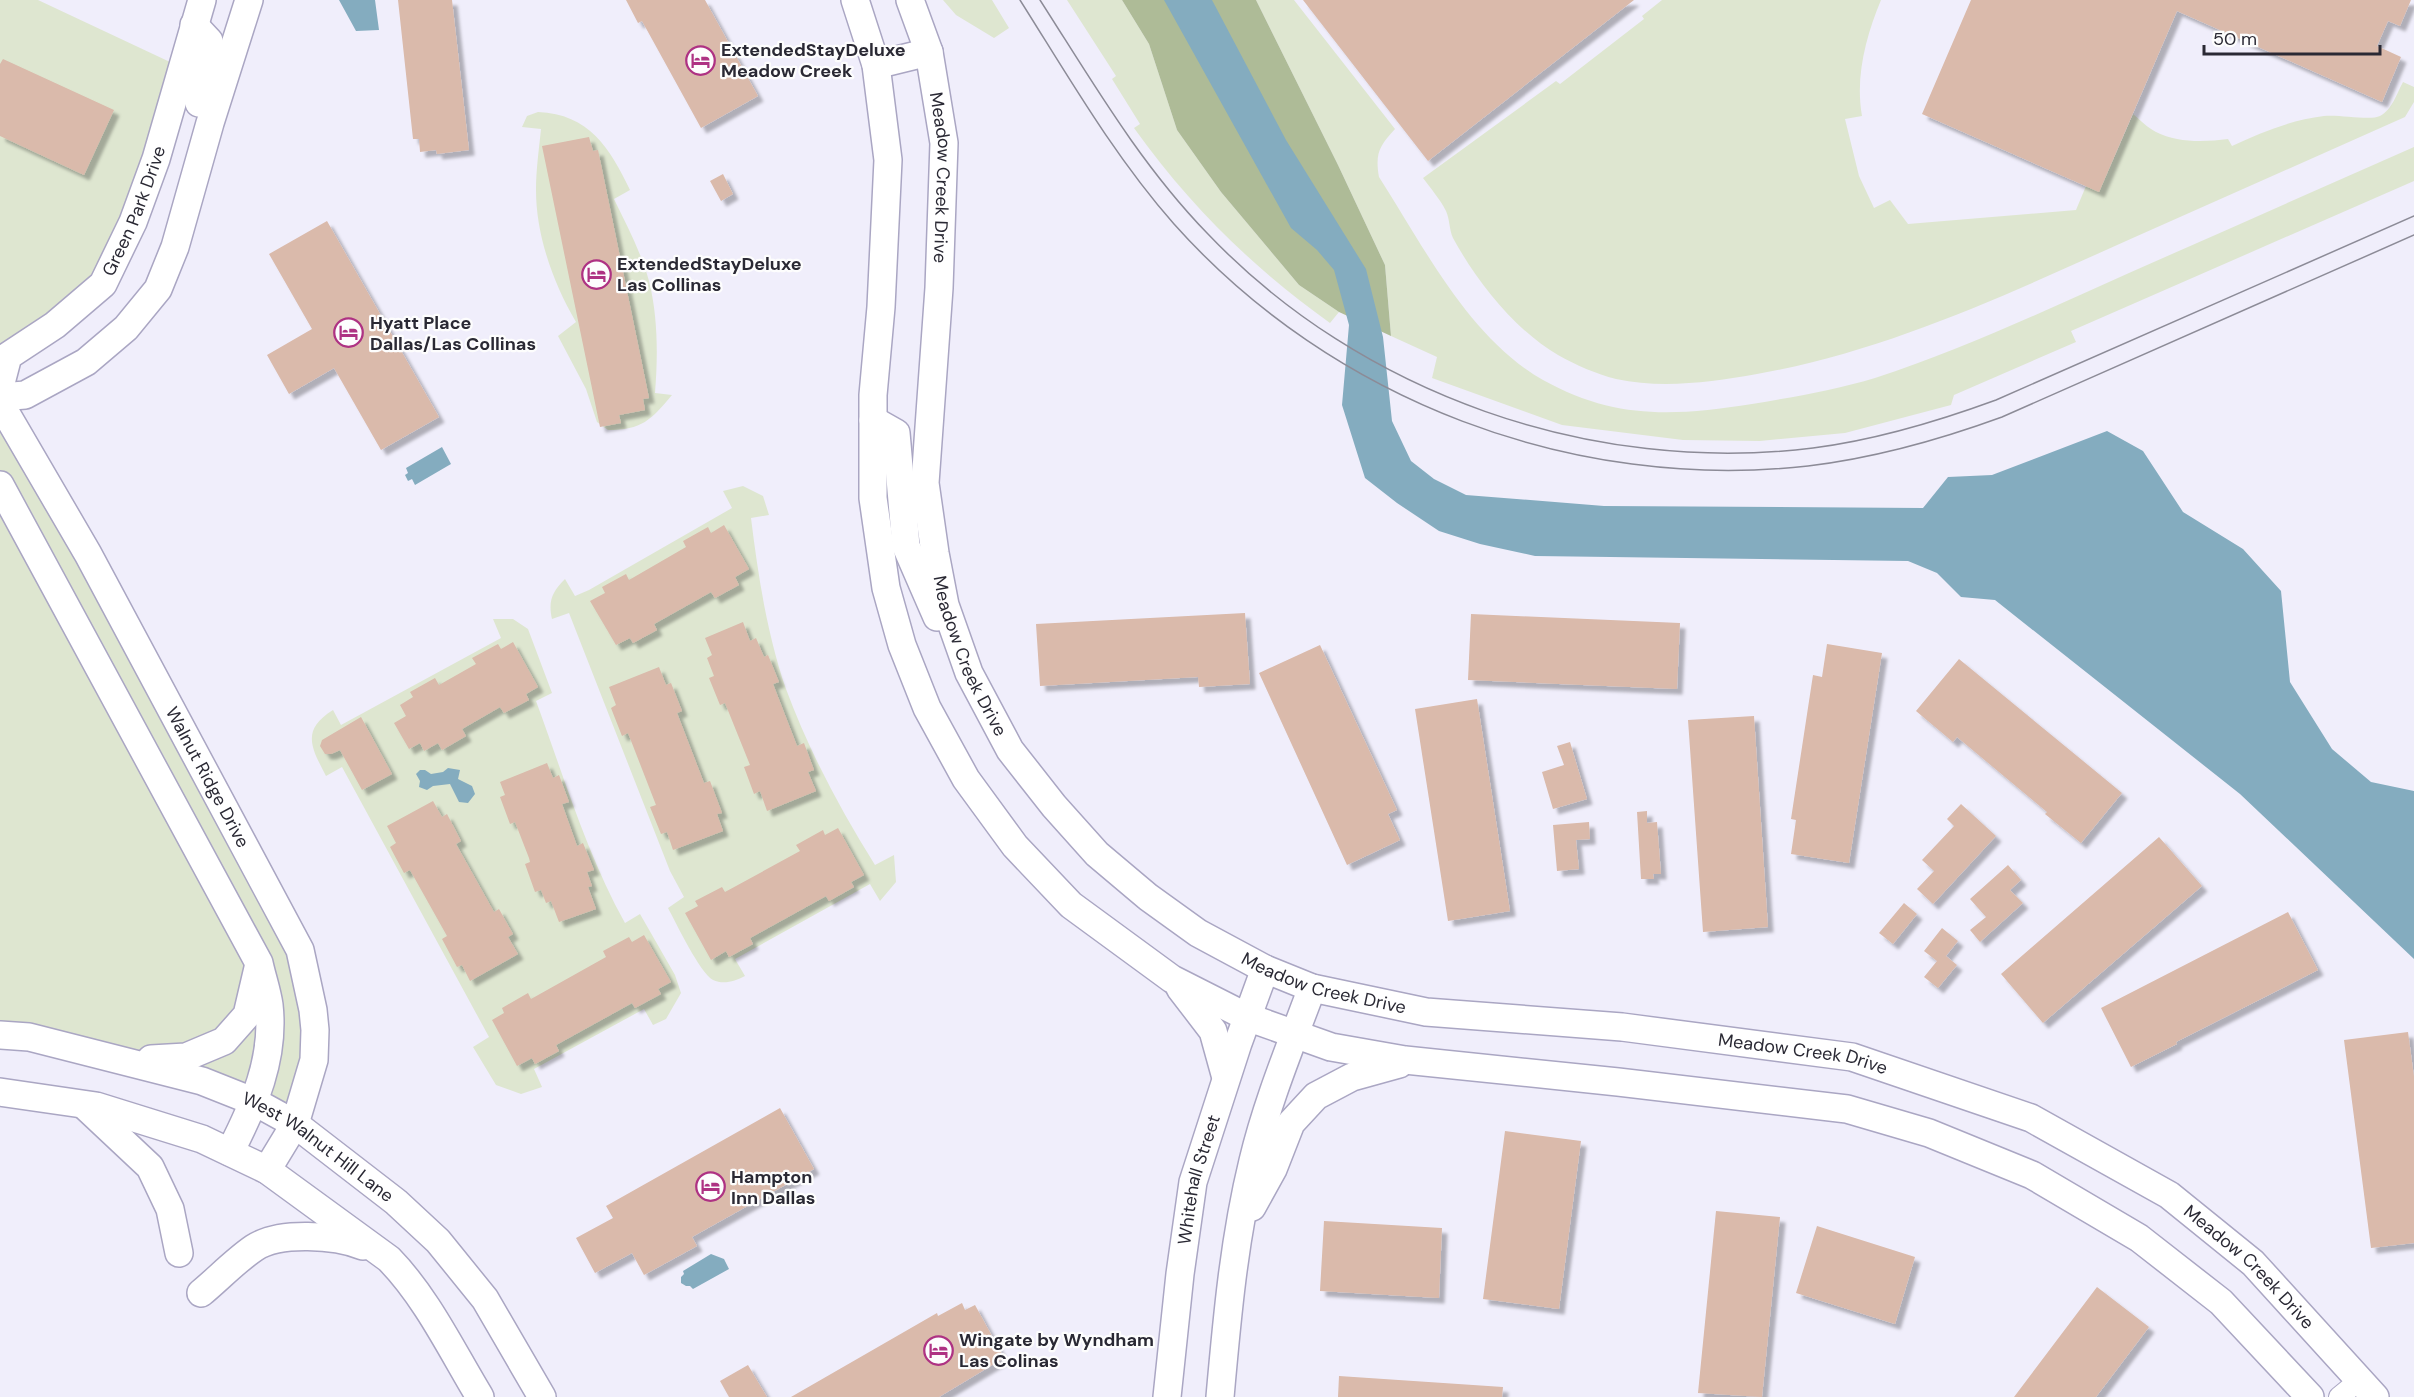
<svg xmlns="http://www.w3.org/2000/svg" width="2414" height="1397" font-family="'DM Sans',sans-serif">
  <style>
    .green { fill: #dee6d0 }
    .forest { fill: #aebb97 }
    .water { fill: #84acbf }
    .building { fill: #dabaab; filter: url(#shadow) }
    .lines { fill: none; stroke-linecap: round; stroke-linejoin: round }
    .street-casing { stroke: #aaa6c3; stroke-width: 22 }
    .secondary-casing { stroke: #aaa6c3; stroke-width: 30 }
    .street { stroke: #fff; stroke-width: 20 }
    .secondary { stroke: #fff; stroke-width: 27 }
    .tram { stroke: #8c8b97; stroke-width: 1.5 }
    .labels { text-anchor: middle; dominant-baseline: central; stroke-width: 4.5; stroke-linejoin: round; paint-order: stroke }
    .poi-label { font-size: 18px; font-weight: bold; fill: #2a2934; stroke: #fdfdfd; text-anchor: start }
    .street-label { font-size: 18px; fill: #2a2934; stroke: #fdfdfd }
  </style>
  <defs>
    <filter id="shadow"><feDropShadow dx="5.5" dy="5.5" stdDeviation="1.5" flood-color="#0004"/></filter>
  </defs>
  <rect width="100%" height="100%" fill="#f0eefb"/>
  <path class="green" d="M 0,0 L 38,0 L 170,62 L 126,217 L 92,278 L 50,314 L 0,346 Z
    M 943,0 L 992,0 L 1009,28 L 994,38 L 956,15 Z
    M 1067,0 L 1122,0 L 1149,44 L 1177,130 L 1221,192 L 1299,285 L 1339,312 L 1330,323 C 1252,267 1190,206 1134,128 L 1140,124 L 1112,79 L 1116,76 Z
    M 1256,0 L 1294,0 L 1395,129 C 1379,146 1375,154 1379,177 C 1424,247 1469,338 1543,380 C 1615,420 1674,416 1752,404 C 1794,397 1835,390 1875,378 C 1962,350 2046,310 2129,273 C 2224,231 2319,189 2414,147 L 2414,181 L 2071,331 L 2076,342 L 1954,395 L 1951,405 L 1845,433 L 1760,441 L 1683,440 L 1562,425 L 1432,378 L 1437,357 L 1391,336 L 1385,265 L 1338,165 Z
    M 1662,0 L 1881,0 C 1866,36 1855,77 1862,116 L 1845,119 L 1859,176 L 1874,208 L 1890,200 L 1908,224 L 2076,210 L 2086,186 L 2099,191 L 2133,114 C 2140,120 2148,128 2156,132 C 2177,143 2205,142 2228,139 L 2232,146 C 2262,132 2291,120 2324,116 C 2338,114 2370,121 2380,116 C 2392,110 2397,93 2403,82 L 2414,87 L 2414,102 L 2405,117 C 2315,157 2225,197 2135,237 C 2012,292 1891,350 1757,374 C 1711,382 1663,389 1616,379 C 1596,374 1576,365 1558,355 C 1515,330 1477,282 1453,238 C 1449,229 1450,220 1446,211 C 1440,199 1431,189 1423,178 L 1556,81 L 1560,84 L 1644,19 L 1642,16 Z
    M 538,112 C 589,114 610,148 630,190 L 614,199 C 627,226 641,252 649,281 C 658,317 658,356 655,393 L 672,395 C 651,420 642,430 608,430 L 597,422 L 586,389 L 558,336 L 576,322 C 553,283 536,235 536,190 C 536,170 539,149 541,129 L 522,127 L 527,116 Z
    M 0,416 L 292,937 L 307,1034 L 292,1116 L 0,1032 Z
    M 743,486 L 763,496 L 769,515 L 751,518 C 758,575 767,634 786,689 C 809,751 840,809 875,865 L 894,855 L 896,882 L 880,901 L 870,884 L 735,959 L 745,976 C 735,981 724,985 713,980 C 700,973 676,923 668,908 L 684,897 L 670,871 L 569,613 L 552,619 C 548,601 552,592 565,579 L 575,596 L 589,590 L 732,508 L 723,491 Z
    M 493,619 L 513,619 L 528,629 L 552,693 L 536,701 C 563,774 587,855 625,923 L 640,914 L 675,975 L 681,993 L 666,1019 L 653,1025 L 644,1009 L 534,1069 L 542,1087 L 521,1094 L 496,1085 L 473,1047 L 489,1037 L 342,767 L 326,776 C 311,747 301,730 333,710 L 341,725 L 501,638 Z"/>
  <path class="forest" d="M 1122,0 L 1256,0 L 1338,165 L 1385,265 L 1391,336 L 1339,312 L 1299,285 L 1221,192 L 1177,130 L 1149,44 Z"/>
  <path class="water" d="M 339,0 L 375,0 L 379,30 L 356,31 Z
    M 1164,0 L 1212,0 L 1286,140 L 1366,269 L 1383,337 L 1392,421 L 1411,461 L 1434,479 L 1466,495 L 1604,506 L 1923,508 L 1948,477 L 1992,475 L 2107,431 L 2143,451 L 2183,512 L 2243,549 L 2281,591 L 2290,682 L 2332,749 L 2371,782 L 2414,791 L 2414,959 L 2240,794 L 1995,600 L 1961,597 L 1937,573 L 1908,561 L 1535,556 L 1480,544 L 1439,531 L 1397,503 L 1365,478 L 1342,405 L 1349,325 L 1334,270 L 1317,250 L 1291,228 Z
    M 442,447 L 451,464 L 415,485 L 412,479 L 408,481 L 405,475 L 408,473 L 406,468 Z
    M 448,768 L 460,770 L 458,779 L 472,786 L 475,794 L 468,803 L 459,802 L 450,784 L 433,786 L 427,790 L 419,787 L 420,781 L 416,774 L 420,770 L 425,770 L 431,774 L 443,772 Z
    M 711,1254 L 724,1259 L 729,1269 L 693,1289 L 690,1286 L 686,1286 L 681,1283 L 681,1277 L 684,1274 L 683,1271 Z"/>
  <path class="building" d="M 398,0 L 452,0 L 469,150 L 437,154 L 436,150 L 420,152 L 419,139 L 413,139 Z
    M 626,0 L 705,0 L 758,96 L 701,128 L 642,21 L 638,23 Z
    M 1303,0 L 1634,0 L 1428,161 Z
    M 1971,0 L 2411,0 L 2400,26 L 2388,21 L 2377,46 L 2401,57 L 2382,102 L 2177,11 L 2099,192 L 1922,114 Z
    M 3,59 L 114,110 L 84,175 L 0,136 L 0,64 Z
    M 589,137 L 593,151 L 598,150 L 649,398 L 643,399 L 645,410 L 619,415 L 621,423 L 600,427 L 542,146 Z
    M 723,174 L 733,194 L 721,201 L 710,181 Z
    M 327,221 L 439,417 L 381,450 L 334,368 L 289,394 L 267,355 L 312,329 L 269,254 Z
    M 724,525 L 749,569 L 735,577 L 739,585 L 715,598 L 711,592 L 654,624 L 657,630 L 633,643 L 630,638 L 616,645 L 590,601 L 605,593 L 602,587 L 626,574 L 629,580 L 686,547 L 683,541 L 708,527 L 711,533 Z
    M 1245,613 L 1250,684 L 1199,687 L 1198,677 L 1040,686 L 1036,624 Z
    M 1471,614 L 1680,623 L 1677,689 L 1468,680 Z
    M 743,622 L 750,641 L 756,638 L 764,657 L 768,655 L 779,682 L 773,684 L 797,746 L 804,743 L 814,770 L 808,772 L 816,791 L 767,811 L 760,791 L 754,794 L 744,767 L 750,765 L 725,703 L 720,705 L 709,678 L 714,676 L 707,658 L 712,655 L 705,638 Z
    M 513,642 L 538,687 L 526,694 L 529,700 L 504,713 L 500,707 L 462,729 L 466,736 L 442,750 L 438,743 L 424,751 L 420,743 L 409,749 L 394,723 L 406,716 L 400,705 L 413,697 L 410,692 L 435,678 L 439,685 L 476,664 L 472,658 L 498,644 L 501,649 Z
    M 1827,644 L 1882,653 L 1849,863 L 1791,854 L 1796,820 L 1791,819 L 1813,675 L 1822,677 Z
    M 1320,645 L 1397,810 L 1388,814 L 1400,840 L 1347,865 L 1259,673 Z
    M 1959,659 L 2122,793 L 2081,843 L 2045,814 L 2047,812 L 1957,737 L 1953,742 L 1916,711 Z
    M 659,667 L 666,685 L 671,683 L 682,711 L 677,713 L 704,783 L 710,781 L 722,813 L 717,814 L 723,831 L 673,850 L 667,832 L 661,834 L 650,807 L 656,805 L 628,733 L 622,736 L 611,708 L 616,705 L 609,687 Z
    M 1477,699 L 1510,911 L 1448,921 L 1415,709 Z
    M 1754,716 L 1768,927 L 1703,932 L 1688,720 Z
    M 361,717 L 392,774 L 362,790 L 340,750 L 331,754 L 325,754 L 320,746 L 322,740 Z
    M 1570,742 L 1587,799 L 1553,809 L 1542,772 L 1564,765 L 1557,746 Z
    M 547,763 L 553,778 L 559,775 L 569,802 L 562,804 L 577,846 L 583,843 L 594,870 L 587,872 L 592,886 L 588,887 L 596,909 L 559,922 L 551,901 L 546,903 L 541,890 L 535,892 L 525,864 L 530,862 L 529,858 L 515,822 L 510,824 L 500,797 L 505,795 L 500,782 Z
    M 433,801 L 442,817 L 447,814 L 461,841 L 456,844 L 494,912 L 499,909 L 513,934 L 508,937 L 518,954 L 470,981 L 462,965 L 457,967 L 442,939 L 447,936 L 410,870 L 404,873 L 390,847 L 396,843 L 387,826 Z
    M 1961,804 L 1996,836 L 1933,904 L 1917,889 L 1934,871 L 1922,860 L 1954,826 L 1947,819 Z
    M 1647,811 L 1647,823 L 1657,822 L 1661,874 L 1653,874 L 1654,879 L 1641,879 L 1637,812 Z
    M 1589,822 L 1590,839 L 1576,840 L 1579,869 L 1557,871 L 1553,825 Z
    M 838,828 L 864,875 L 851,882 L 854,887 L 829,901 L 826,896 L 750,938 L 753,944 L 729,957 L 726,951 L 711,960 L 685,913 L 698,906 L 695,901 L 722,887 L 725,892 L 800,851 L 796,845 L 823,830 L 825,835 Z
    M 2159,837 L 2202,886 L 2043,1023 L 2001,974 Z
    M 2008,865 L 2021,880 L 2010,890 L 2023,903 L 1980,942 L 1970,930 L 1986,917 L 1970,899 Z
    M 1904,903 L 1917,914 L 1893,944 L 1879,933 Z
    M 2288,912 L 2318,970 L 2176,1042 L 2177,1044 L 2131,1067 L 2101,1008 Z
    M 1942,928 L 1958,941 L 1946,956 L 1957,965 L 1938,988 L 1924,977 L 1937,961 L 1924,951 Z
    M 644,935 L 671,982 L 658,989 L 661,994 L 635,1008 L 632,1003 L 556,1045 L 559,1051 L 535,1064 L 532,1058 L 517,1066 L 492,1020 L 504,1013 L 502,1008 L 528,993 L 531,999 L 606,957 L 603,951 L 629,937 L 632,942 Z
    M 2408,1032 L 2414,1077 L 2414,1243 L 2371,1248 L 2344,1040 Z
    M 780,1108 L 814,1169 L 692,1237 L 697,1246 L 644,1275 L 632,1253 L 595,1273 L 576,1238 L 613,1218 L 606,1206 Z
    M 1505,1131 L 1581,1141 L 1559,1309 L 1483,1299 Z
    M 1716,1211 L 1780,1217 L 1762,1397 L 1698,1393 Z
    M 1324,1221 L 1442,1228 L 1439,1298 L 1320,1291 Z
    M 1817,1226 L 1915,1257 L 1895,1324 L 1796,1293 Z
    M 2097,1287 L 2149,1327 L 2096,1397 L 2014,1397 Z
    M 962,1303 L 965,1310 L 975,1305 L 1004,1358 L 939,1397 L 791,1397 L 937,1313 L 938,1316 Z
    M 748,1365 L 767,1397 L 729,1397 L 720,1381 Z
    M 1339,1376 L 1503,1387 L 1502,1397 L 1338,1397 Z"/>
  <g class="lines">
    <defs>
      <path id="street" d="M 2339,1397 L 2361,1379"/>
      <g id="secondary">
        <path d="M 855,0 L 876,65 L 888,160 L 881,307 L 873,395 L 873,498 L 886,588 L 902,645 L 927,708 L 966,779 L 1015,846 L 1071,905 L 1172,979 L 1247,1017 L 1331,1047 L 1405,1060 L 1618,1082 L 1847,1109 L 1929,1133 L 2032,1175 L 2139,1238 L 2221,1302 L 2310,1397"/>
        <path id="s1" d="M 910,0 L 929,52 L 944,143 L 939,288 L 925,483 L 935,553 L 945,605 L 969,673 L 1010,750 L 1054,806 L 1097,854 L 1148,897 L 1198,933 L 1265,969 L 1312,988 L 1426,1012 L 1622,1027 L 1852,1057 L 2031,1118 L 2169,1195 L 2253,1263 L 2375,1397"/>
        <path d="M 194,25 L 209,41 L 208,73 L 199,103"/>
        <path d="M 876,65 L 929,52"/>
        <path id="s2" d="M 0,387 L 8,356 L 55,325 L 103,284 L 133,222 L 156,159 L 202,0"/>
        <path d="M 0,397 L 25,395 L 86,362 L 126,328 L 158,289 L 175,247 L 210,123 L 249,0"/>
        <path id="s3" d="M 0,403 L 88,554 L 300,950 L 313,1010 L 315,1030 L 314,1060 L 295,1124 L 267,1170"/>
        <path d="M 873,420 L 896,433 L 906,546 L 937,617"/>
        <path d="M 0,485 L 259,963 C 262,977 267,991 269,1005 C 275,1059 254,1105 230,1152"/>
        <path d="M 1180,988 L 1213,1031 L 1226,1078"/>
        <path id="s4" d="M 0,1035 L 29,1037 L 202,1081 L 255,1102 L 295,1124 L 396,1202 L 438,1241 L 485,1299 L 542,1397"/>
        <path d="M 151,1059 L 186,1057 L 224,1041 L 247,1015 L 258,968"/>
        <path d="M 0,1092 L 96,1106 L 202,1139 L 267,1170 L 389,1259 C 427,1298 452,1351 480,1397"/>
        <path d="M 84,1105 L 150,1167 L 170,1209 L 179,1253"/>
        <path d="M 1252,1207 L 1273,1169 L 1291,1123 L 1316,1096 L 1352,1077 L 1399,1064"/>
        <path d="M 201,1293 C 218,1279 235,1261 254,1248 C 279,1231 336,1235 363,1246"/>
        <path id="s5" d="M 1167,1397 L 1180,1274 L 1193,1182 L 1238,1043 L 1265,969"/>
        <path d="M 1220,1397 C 1227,1318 1234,1239 1253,1161 C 1267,1102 1291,1045 1312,988"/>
      </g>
    </defs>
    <use href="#street" class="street-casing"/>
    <use href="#secondary" class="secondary-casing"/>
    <use href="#street" class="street"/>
    <use href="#secondary" class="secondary"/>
    <path class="tram" d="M 1020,0 C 1068,76 1114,156 1174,224 C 1332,401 1573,492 1808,466 C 1875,458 1939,440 2002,417 L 2414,235
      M 1040,0 C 1092,81 1140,164 1207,233 C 1361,395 1592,475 1813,448 C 1876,440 1936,422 1996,400 L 2414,216"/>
  </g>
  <defs>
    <symbol id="hotel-ring" viewBox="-11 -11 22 22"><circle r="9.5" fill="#fdfdfd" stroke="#ae3283" stroke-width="1.5"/><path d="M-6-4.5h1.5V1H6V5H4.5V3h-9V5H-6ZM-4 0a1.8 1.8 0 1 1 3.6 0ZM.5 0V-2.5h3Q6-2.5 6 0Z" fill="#ae3283"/></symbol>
  </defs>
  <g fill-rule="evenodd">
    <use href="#hotel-ring" x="684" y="44" width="33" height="33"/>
    <use href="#hotel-ring" x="580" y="258" width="33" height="33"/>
    <use href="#hotel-ring" x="332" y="316" width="33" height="33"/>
    <use href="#hotel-ring" x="694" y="1170" width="33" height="33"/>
    <use href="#hotel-ring" x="922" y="1334" width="33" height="33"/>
  </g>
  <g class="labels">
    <g class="poi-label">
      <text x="721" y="50">ExtendedStayDeluxe<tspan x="721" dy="21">Meadow Creek</tspan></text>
      <text x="617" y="264">ExtendedStayDeluxe<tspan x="617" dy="21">Las Collinas</tspan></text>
      <text x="370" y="323">Hyatt Place<tspan x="370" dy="21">Dallas/Las Collinas</tspan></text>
      <text x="731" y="1177">Hampton<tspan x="731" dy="21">Inn Dallas</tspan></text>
      <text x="959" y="1340">Wingate by Wyndham<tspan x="959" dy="21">Las Colinas</tspan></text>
    </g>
    <g class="street-label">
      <text stroke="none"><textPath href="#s1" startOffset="182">Meadow Creek Drive</textPath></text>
      <text stroke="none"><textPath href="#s2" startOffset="231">Green Park Drive</textPath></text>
      <text stroke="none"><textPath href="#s1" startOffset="668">Meadow Creek Drive</textPath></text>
      <text stroke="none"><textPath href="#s3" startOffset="428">Walnut Ridge Drive</textPath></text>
      <text stroke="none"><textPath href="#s1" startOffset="1172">Meadow Creek Drive</textPath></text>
      <text stroke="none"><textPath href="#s1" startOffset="1658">Meadow Creek Drive</textPath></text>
      <text stroke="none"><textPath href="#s4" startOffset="342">West Walnut Hill Lane</textPath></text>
      <text stroke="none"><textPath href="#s5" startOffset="220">Whitehall Street</textPath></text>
      <text stroke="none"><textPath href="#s1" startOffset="2162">Meadow Creek Drive</textPath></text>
    </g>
  </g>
  <path d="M2204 45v9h176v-9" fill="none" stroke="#2a2934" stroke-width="3"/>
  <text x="2213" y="45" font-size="18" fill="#2a2934" stroke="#fdfdfd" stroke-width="4.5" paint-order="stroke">50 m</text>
</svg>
